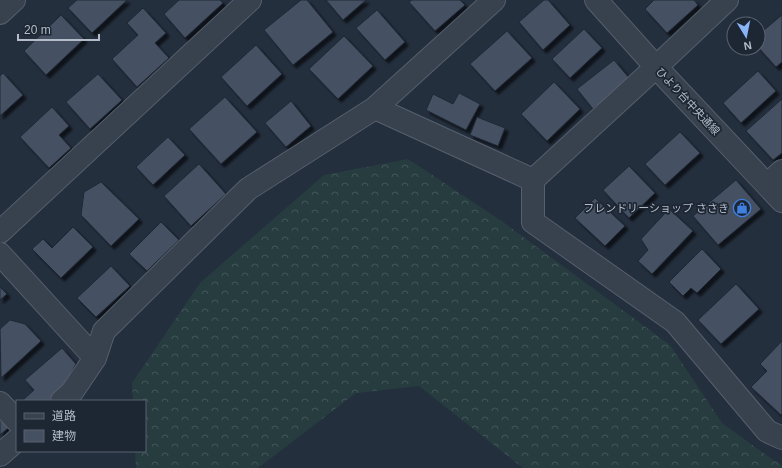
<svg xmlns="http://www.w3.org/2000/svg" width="782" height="468" font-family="Helvetica,'Noto Sans JP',sans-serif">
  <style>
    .forest { fill: url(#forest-crowns) }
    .building { fill: #455162; stroke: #1f2835; filter: url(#shadow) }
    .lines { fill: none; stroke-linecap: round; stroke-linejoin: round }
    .minor-casing { stroke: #565f6c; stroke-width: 24 }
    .minor { stroke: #38414e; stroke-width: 22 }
    .labels { text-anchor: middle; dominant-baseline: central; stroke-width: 3.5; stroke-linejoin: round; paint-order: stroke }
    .street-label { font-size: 11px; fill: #b4bcc9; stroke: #1d2633 }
    .poi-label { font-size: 11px; fill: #b4bcc9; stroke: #1d2633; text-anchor: end }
  </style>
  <defs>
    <pattern id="forest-crowns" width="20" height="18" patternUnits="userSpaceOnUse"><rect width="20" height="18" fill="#263c3f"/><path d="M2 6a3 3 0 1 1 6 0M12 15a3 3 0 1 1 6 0" fill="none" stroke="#435659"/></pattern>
    <filter id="shadow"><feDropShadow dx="3.5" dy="3.5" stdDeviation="1" flood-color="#0009"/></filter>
  </defs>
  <rect width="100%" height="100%" fill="#242f3e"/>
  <path class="forest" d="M 408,159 L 503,222 L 670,345 L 722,423 L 773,460 L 782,465 L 782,468 L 523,468 L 419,386 L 356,393 L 258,468 L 136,468 L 135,451 L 145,451 L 145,401 L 133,401 L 132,383 L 200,283 L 324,175 Z"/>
  <path class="building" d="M 77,0 L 127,0 L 92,33 L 68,8 Z
    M 179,0 L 220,0 L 223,3 L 185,38 L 164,14 Z
    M 301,0 L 307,0 L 333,32 L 293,65 L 264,30 Z
    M 326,0 L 366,0 L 343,20 Z
    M 412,0 L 460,0 L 465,5 L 435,31 L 409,2 Z
    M 544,0 L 548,0 L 570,25 L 543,50 L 519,22 Z
    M 654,0 L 694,0 L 698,5 L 667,33 L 645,9 Z
    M 143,8 L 166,33 L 155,43 L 169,58 L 137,87 L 112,59 L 138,35 L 127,23 Z
    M 377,10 L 405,42 L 385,60 L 356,28 Z
    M 61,15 L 84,39 L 46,75 L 24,51 Z
    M 782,15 L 782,62 L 776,67 L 758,47 L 758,35 Z
    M 584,29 L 602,48 L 570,78 L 552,59 Z
    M 507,31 L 532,58 L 495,91 L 470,64 Z
    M 344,36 L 373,66 L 338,99 L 309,69 Z
    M 256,45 L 282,74 L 247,106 L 221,77 Z
    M 614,60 L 630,79 L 593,109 L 577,89 Z
    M 758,71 L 776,91 L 741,123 L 723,103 Z
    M 3,73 L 23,95 L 0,116 L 0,76 Z
    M 98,74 L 122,100 L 90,129 L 66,102 Z
    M 554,82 L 580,109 L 547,141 L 521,114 Z
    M 459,93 L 480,104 L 466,130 L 426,110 L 433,94 L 453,104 Z
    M 225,97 L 257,132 L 221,164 L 189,129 Z
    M 782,99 L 782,153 L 773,160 L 746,131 Z
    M 291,101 L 311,126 L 286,147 L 265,123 Z
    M 52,107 L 69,126 L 59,135 L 71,148 L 49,168 L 20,137 Z
    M 477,117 L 505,128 L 498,146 L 470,135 Z
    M 680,132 L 700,153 L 665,185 L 645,164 Z
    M 168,137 L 185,155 L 153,185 L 136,167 Z
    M 199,164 L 226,194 L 191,226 L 164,196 Z
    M 629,166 L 655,193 L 629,218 L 603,190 Z
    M 736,180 L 761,209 L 718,245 L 693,216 Z
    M 101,182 L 139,219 L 111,246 L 81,215 L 84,192 Z
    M 595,198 L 625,226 L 605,246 L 575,218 Z
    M 669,209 L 693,231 L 652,274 L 638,261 L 648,250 L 641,239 Z
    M 161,222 L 179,240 L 147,271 L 129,254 Z
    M 73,227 L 93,247 L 61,278 L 32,249 L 43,239 L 52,248 Z
    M 702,249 L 721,269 L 697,293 L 691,288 L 683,296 L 669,282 Z
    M 111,266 L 130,286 L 96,317 L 77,298 Z
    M 736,284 L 759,309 L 721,344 L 698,320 Z
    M 0,287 L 7,294 L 0,300 Z
    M 10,320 L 25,324 L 41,341 L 1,378 L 0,329 Z
    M 782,341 L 782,414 L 781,415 L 751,387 L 767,371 L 760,364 Z
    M 62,348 L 76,364 L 60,393 L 51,401 L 24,401 L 23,400 L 34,390 L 25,380 Z
    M 0,420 L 8,428 L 0,435 Z"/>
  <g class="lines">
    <defs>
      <path id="minor" d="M 596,0 L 656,67 L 782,201
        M 0,13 L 14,0
        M 375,108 L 533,180 L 533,222 L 675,322 L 767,431 L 782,438
        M 533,180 L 656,67 L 727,0
        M 767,185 L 782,171
        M 0,232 L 250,0
        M 0,254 L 95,358
        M 62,401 L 72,392 L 95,358 L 104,331 L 248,189 L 375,108 L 494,0
        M 0,403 L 17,421
        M 0,455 L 17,440"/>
    </defs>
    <use href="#minor" class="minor-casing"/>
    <use href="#minor" class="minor"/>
  </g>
  <defs>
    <symbol id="shop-ring" viewBox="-11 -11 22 22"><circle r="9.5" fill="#1d2633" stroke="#3f7fe0" stroke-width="1.5"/><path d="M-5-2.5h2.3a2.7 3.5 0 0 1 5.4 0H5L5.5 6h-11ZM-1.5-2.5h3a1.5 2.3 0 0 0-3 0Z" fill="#3f7fe0"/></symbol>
  </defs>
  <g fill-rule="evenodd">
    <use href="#shop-ring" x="732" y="198" width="20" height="20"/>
  </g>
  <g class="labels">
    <g class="street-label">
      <text transform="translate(688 101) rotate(47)">ひより台中央通線</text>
    </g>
    <g class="poi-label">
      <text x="729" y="208">フレンドリーショップ ささき</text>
    </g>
  </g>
  <rect x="16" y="400" width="130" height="52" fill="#1d2633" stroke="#59626f"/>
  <rect x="24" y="413" width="20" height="6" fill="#38414e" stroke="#59626f"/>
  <text x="52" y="420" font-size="12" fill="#b4bcc9">道路</text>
  <rect x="24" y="430" width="20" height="12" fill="#455162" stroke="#59626f"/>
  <text x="52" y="440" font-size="12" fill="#b4bcc9">建物</text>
  <g transform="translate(746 36) rotate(170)"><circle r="19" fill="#1d2633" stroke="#59626f"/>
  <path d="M0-3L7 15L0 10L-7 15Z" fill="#8ab4f8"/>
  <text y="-6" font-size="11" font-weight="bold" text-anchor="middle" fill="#b4bcc9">N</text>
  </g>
  <path d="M18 34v6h81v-6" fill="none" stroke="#b4bcc9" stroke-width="2"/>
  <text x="24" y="34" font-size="12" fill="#b4bcc9" stroke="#1d2633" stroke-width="3" paint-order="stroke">20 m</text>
</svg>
